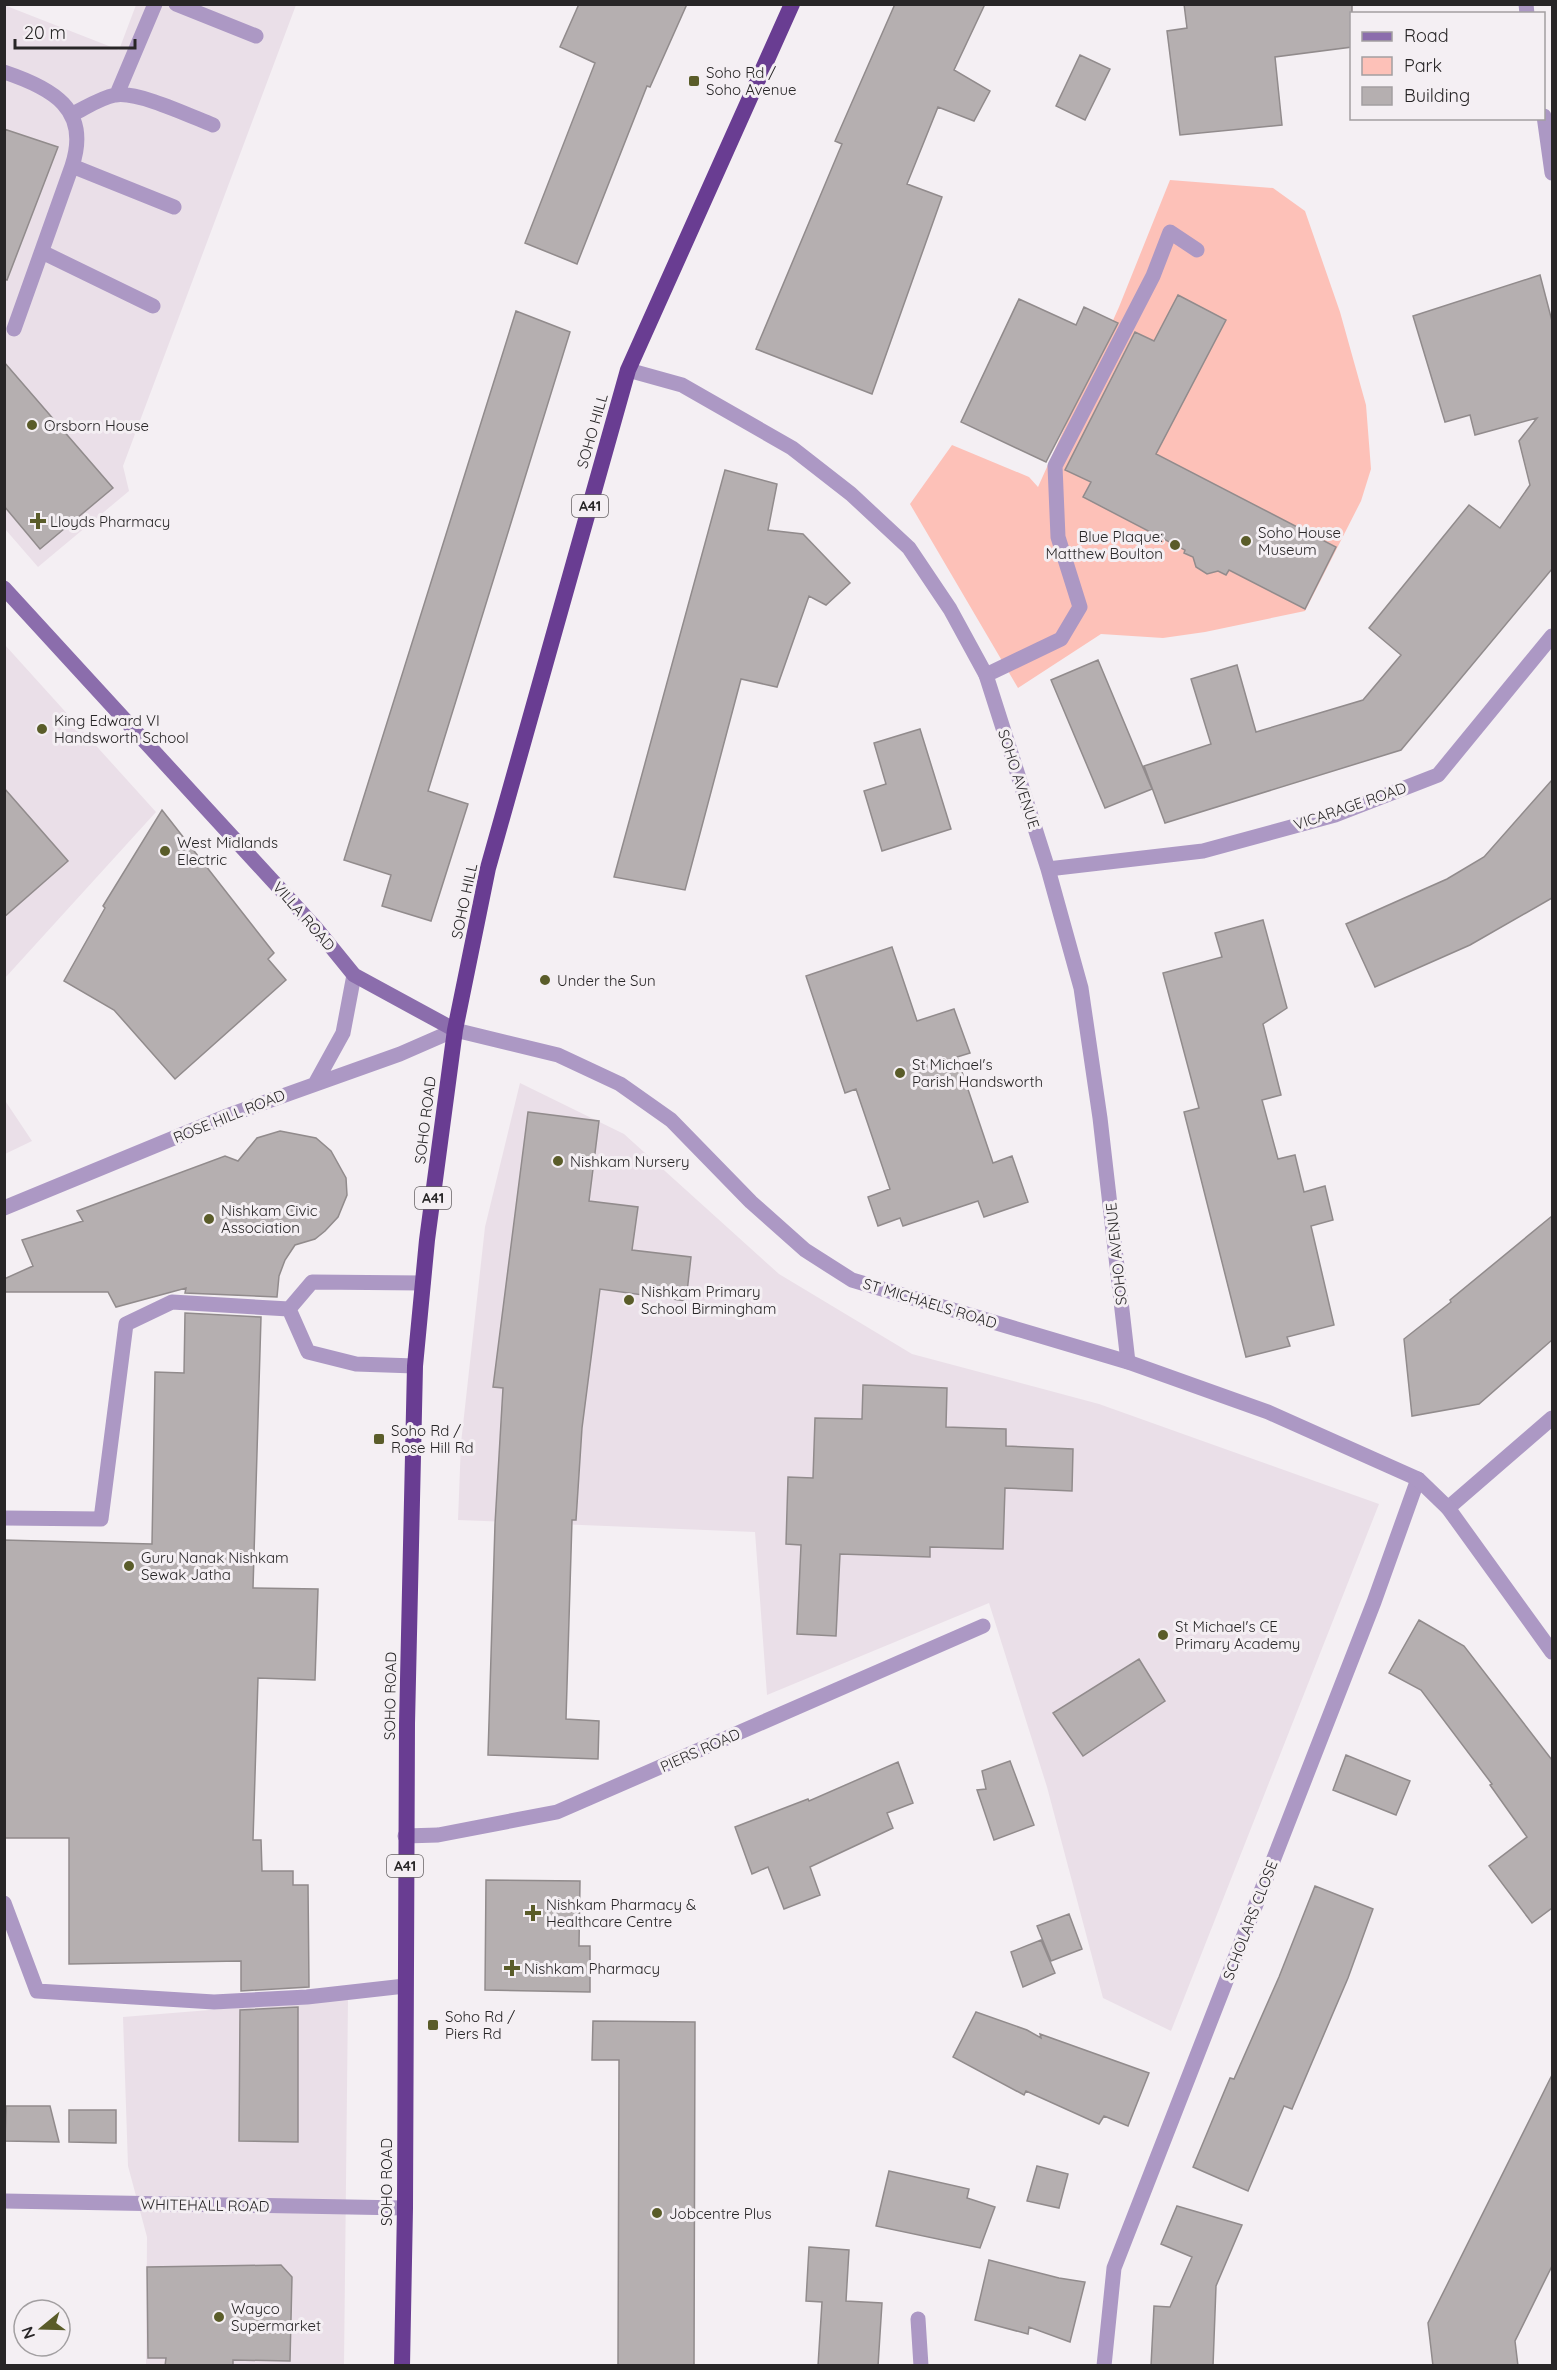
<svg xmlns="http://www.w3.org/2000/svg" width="1557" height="2370" font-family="Quicksand,sans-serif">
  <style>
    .built { fill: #eadfe8 }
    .green { fill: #fdc1b8 }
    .building { fill: #b5afb0; stroke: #918b8c; stroke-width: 1.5 }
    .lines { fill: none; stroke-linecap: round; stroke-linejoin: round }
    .service { stroke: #ac98c4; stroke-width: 15 }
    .minor { stroke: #ac98c4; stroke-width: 15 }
    .tertiary { stroke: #ac98c4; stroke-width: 15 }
    .secondary { stroke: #8b6dac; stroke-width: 15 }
    .trunk { stroke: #693d92; stroke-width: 16 }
    .poi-dot { fill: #5a5c29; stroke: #f4eff3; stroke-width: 2 }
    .labels { text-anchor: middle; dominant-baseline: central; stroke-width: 6; stroke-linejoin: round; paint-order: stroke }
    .shield { fill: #f4eff3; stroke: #656264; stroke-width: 1.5 }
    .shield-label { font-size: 14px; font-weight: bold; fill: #282627 }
    .poi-label { font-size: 15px; fill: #282627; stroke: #f4eff3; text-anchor: start }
    .street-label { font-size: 15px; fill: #282627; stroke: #f4eff3 }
  </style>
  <rect width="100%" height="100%" fill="#f4eff3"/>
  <path class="built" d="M 4,5 L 119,50 L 136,5 L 296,5 L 123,466 L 129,491 L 38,567 L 5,529 Z
    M 5,645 L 156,812 L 5,978 Z
    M 520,1083 L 624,1134 L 779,1274 L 912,1354 L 1099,1404 L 1379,1504 L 1171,2031 L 1103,1998 L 1047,1787 L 989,1603 L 767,1695 L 755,1532 L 458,1520 L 461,1443 L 485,1227 Z
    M 4,1099 L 32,1141 L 5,1154 L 4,1154 Z
    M 348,1999 L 344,2365 L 146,2365 L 147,2237 L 128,2166 L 123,2017 Z"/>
  <path class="green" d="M 1170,180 L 1273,188 L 1305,211 L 1340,312 L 1366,405 L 1371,469 L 1361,501 L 1305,611 L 1205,632 L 1163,638 L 1101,634 L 1018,688 L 910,504 L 952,445 L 1029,477 L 1038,487 L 1119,307 Z"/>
  <path class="building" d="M 579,4 L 687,4 L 650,87 L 647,86 L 577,264 L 525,243 L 595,63 L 560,47 Z
    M 895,4 L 985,4 L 954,70 L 990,91 L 974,121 L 938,107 L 907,184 L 942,197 L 872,394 L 756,349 L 842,144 L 835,141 Z
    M 1184,4 L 1352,4 L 1352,47 L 1275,57 L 1282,125 L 1180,135 L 1167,31 L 1187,28 Z
    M 1080,55 L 1110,69 L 1085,120 L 1056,106 Z
    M 4,129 L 58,147 L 7,280 L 4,279 Z
    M 1540,275 L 1552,321 L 1552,569 L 1401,750 L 1165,823 L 1144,766 L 1211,744 L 1191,679 L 1237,665 L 1256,732 L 1363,700 L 1401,655 L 1369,628 L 1469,505 L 1500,528 L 1530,485 L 1519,441 L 1537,418 L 1475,435 L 1470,415 L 1445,422 L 1413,316 Z
    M 1178,295 L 1226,320 L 1156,454 L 1336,547 L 1305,609 L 1229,570 L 1226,575 L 1218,571 L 1207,574 L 1196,567 L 1193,557 L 1184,553 L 1185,550 L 1083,497 L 1091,482 L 1065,470 L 1135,332 L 1154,341 Z
    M 1019,299 L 1076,325 L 1084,307 L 1118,323 L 1046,462 L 961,422 Z
    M 516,311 L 570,332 L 428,791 L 468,804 L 431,921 L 382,906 L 391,875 L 344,860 Z
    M 4,362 L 113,488 L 40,549 L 4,506 Z
    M 725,470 L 777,484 L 768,530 L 803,534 L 850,583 L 826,605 L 809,596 L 777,687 L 741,679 L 685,890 L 614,877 Z
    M 1098,660 L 1152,789 L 1105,808 L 1051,680 Z
    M 920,729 L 951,829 L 882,851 L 864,791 L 886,784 L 874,743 Z
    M 1552,780 L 1552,898 L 1470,945 L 1375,987 L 1346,924 L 1447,879 L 1484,857 Z
    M 4,788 L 68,861 L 4,917 Z
    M 162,810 L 274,953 L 268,959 L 286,980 L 175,1079 L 114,1010 L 64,981 L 105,908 L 103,906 Z
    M 1263,920 L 1287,1008 L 1263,1024 L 1281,1095 L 1262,1100 L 1278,1159 L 1295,1155 L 1304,1192 L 1325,1186 L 1333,1220 L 1311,1226 L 1334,1325 L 1287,1337 L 1290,1346 L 1246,1357 L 1184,1112 L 1199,1108 L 1163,973 L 1222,957 L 1215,933 Z
    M 892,947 L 917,1021 L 954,1009 L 970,1053 L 957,1057 L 993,1163 L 1012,1156 L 1028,1202 L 984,1217 L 978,1201 L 903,1226 L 900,1218 L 878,1226 L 868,1197 L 890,1189 L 856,1089 L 845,1093 L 806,976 Z
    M 528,1112 L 599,1121 L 589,1201 L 638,1207 L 632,1250 L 691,1257 L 686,1301 L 600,1289 L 582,1428 L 576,1520 L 572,1520 L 566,1719 L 599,1721 L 598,1759 L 488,1755 L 495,1524 L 503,1388 L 493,1387 Z
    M 280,1131 L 316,1138 L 331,1151 L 346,1178 L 347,1195 L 338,1217 L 325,1231 L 315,1239 L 295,1245 L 285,1260 L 279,1276 L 277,1297 L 185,1293 L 186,1288 L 116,1307 L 108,1292 L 4,1292 L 4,1279 L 33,1266 L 22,1240 L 83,1221 L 77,1211 L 225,1156 L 238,1161 L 257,1138 Z
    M 1552,1216 L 1552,1340 L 1479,1404 L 1412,1416 L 1404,1339 L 1451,1302 L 1450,1300 Z
    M 185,1313 L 261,1317 L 253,1588 L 318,1589 L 315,1680 L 258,1678 L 253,1840 L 261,1840 L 262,1871 L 293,1871 L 293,1885 L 308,1885 L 309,1987 L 241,1991 L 241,1961 L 69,1964 L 69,1838 L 4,1838 L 4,1540 L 152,1544 L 155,1372 L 184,1373 Z
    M 863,1385 L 947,1388 L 946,1427 L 1006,1429 L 1006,1446 L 1073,1449 L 1072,1491 L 1005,1488 L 1003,1549 L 930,1547 L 930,1557 L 840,1554 L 836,1636 L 797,1634 L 801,1545 L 786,1544 L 788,1477 L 813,1478 L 815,1418 L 862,1419 Z
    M 1419,1620 L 1464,1646 L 1552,1760 L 1552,1908 L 1532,1923 L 1489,1866 L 1527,1837 L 1490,1785 L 1492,1784 L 1421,1690 L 1389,1673 Z
    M 1139,1659 L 1165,1701 L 1083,1756 L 1053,1713 Z
    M 1346,1755 L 1410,1781 L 1396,1815 L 1333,1790 Z
    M 1010,1761 L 1034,1825 L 994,1840 L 977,1790 L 986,1789 L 982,1771 Z
    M 898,1762 L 913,1803 L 887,1813 L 893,1828 L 810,1867 L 820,1895 L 784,1909 L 768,1867 L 752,1874 L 735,1827 L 808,1799 L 809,1801 Z
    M 486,1880 L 580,1881 L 579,1946 L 590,1946 L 590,1992 L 485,1990 Z
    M 1315,1886 L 1373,1909 L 1348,1978 L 1292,2109 L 1284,2106 L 1248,2191 L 1193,2167 L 1230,2078 L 1234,2079 L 1279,1977 Z
    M 1069,1914 L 1082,1949 L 1051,1961 L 1037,1926 Z
    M 1041,1940 L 1055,1973 L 1023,1987 L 1011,1952 Z
    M 298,2007 L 298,2142 L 239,2141 L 240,2010 Z
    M 976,2012 L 1027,2030 L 1041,2038 L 1040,2034 L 1149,2073 L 1128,2126 L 1104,2116 L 1099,2124 L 1026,2091 L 1024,2095 L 953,2057 Z
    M 593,2021 L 695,2022 L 694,2366 L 618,2366 L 619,2060 L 592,2060 Z
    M 1552,2075 L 1552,2266 L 1515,2341 L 1518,2366 L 1433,2366 L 1428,2323 Z
    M 6,2106 L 50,2106 L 59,2142 L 5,2141 Z
    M 69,2110 L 116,2110 L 116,2143 L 69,2142 Z
    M 1037,2166 L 1068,2174 L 1059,2208 L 1027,2201 Z
    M 889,2171 L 969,2189 L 967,2198 L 995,2207 L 980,2248 L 876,2226 Z
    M 1177,2206 L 1242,2225 L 1216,2286 L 1213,2366 L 1151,2366 L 1154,2306 L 1170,2307 L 1192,2257 L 1161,2244 Z
    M 809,2247 L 849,2250 L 846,2301 L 882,2303 L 878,2366 L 818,2366 L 822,2302 L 806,2301 Z
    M 989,2260 L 1059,2278 L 1085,2282 L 1070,2342 L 1029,2327 L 1028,2334 L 975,2320 Z
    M 281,2265 L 292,2277 L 290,2361 L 233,2360 L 233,2366 L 165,2366 L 166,2358 L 148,2358 L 147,2267 Z"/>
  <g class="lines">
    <path class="service" d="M 176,4 L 256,36
      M 4,72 C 52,88 91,109 72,166 L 14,329
      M 117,94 L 155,4
      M 73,114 C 87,107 100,98 115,95 C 138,91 190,116 213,125
      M 72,166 L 174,207
      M 42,252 L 153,306
      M 986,675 L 1061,639 L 1080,607 L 1058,537 L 1055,466 L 1153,276 L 1170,232 L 1197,250
      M 415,1366 L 356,1364 L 308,1352 L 289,1309 L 312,1282 L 423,1283
      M 4,1518 L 101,1519 L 126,1324 L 172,1302 L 289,1309
      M 4,1903 L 37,1991 L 214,2002 L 307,1997 L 405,1986"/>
    <path class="minor" d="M 1526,4 L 1527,14
      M 1544,116 L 1552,173
      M 628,370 L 682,385 L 792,448 L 851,494 L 909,548 L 950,609 L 986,675 L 1048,869 L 1081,988 L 1100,1118 L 1128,1362
      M 1048,869 L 1203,851 L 1335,815 L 1438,775 L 1552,636
      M 316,1082 L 343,1033 L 354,975
      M 4,1208 L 232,1114 L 400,1054 L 455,1030
      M 1448,1508 L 1552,1418
      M 405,1836 L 438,1835 L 557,1812 L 983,1626
      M 4,2201 L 405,2208
      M 918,2319 L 921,2366
      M 1104,2366 L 1114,2268 L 1374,1602 L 1418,1479"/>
    <path class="tertiary" d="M 455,1030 L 558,1055 L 620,1084 L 671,1120 L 751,1202 L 805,1250 L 852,1280 L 1128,1362 L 1268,1412 L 1418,1479 L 1448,1508 L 1552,1652"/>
    <path class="secondary" d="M 4,588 L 315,927 L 354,975 L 455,1030"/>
    <path class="trunk" d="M 402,2366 L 405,2208 L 407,1724 L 415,1366 L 427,1240 L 455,1030 L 488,868 L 628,370 L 792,4"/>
  </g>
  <g class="poi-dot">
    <rect x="688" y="75" width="12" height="12" rx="3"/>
    <circle cx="32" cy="425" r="6"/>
    <path d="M35 512h6v6h6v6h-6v6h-6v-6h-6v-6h6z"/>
    <circle cx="1246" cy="541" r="6"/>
    <circle cx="1175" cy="545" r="6"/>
    <circle cx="42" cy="729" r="6"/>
    <circle cx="165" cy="851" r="6"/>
    <circle cx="545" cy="980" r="6"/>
    <circle cx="900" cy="1073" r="6"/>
    <circle cx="558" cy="1161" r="6"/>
    <circle cx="209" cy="1219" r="6"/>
    <circle cx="629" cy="1300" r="6"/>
    <rect x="373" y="1433" width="12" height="12" rx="3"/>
    <circle cx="129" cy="1566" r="6"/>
    <circle cx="1163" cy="1635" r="6"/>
    <path d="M530 1904h6v6h6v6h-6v6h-6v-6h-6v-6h6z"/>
    <path d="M509 1959h6v6h6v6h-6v6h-6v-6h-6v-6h6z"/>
    <rect x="427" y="2019" width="12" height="12" rx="3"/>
    <circle cx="657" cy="2213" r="6"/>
    <circle cx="219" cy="2317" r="6"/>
  </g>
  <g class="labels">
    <g class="shield">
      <rect x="572" y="495" width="36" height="22" rx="4.5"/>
      <rect x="415" y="1187" width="36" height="22" rx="4.5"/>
      <rect x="387" y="1855" width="36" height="22" rx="4.5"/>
    </g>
    <g class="shield-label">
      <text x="590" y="506">A41</text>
      <text x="433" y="1198">A41</text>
      <text x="405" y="1866">A41</text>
    </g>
    <g class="poi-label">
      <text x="706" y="72">Soho Rd /<tspan x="706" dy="17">Soho Avenue</tspan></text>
      <text x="44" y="425">Orsborn House</text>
      <text x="50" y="521">Lloyds Pharmacy</text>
      <text x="1258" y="532">Soho House<tspan x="1258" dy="17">Museum</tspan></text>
      <text x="1163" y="536" text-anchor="end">Blue Plaque:<tspan x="1163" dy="17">Matthew Boulton</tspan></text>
      <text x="54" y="720">King Edward VI<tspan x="54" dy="17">Handsworth School</tspan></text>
      <text x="177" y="842">West Midlands<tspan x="177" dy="17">Electric</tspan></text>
      <text x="557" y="980">Under the Sun</text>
      <text x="912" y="1064">St Michael's<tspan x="912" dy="17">Parish Handsworth</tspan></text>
      <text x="570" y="1161">Nishkam Nursery</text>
      <text x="221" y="1210">Nishkam Civic<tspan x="221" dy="17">Association</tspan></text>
      <text x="641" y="1291">Nishkam Primary<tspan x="641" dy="17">School Birmingham</tspan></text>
      <text x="391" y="1430">Soho Rd /<tspan x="391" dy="17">Rose Hill Rd</tspan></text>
      <text x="141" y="1557">Guru Nanak Nishkam<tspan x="141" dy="17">Sewak Jatha</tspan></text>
      <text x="1175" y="1626">St Michael's CE<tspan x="1175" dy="17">Primary Academy</tspan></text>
      <text x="546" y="1904">Nishkam Pharmacy &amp;<tspan x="546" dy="17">Healthcare Centre</tspan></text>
      <text x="524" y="1968">Nishkam Pharmacy</text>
      <text x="445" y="2016">Soho Rd /<tspan x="445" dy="17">Piers Rd</tspan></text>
      <text x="669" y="2213">Jobcentre Plus</text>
      <text x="231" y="2308">Wayco<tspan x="231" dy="17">Supermarket</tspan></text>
    </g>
    <g class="street-label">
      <text transform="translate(592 431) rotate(-74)">SOHO HILL</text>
      <text transform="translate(1019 779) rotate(72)">SOHO AVENUE</text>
      <text transform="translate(1350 806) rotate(-19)">VICARAGE ROAD</text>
      <text transform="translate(464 901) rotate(-78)">SOHO HILL</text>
      <text transform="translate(304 916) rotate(49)">VILLA ROAD</text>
      <text transform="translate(229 1116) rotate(-22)">ROSE HILL ROAD</text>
      <text transform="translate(425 1120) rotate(-83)">SOHO ROAD</text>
      <text transform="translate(1116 1254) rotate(-96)">SOHO AVENUE</text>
      <text transform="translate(930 1303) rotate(17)">ST MICHAELS ROAD</text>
      <text transform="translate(390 1696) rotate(-89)">SOHO ROAD</text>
      <text transform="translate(700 1750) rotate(-24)">PIERS ROAD</text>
      <text transform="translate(1250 1920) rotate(-69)">SCHOLARS CLOSE</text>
      <text transform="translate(386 2182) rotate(-90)">SOHO ROAD</text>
      <text transform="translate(205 2205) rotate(1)">WHITEHALL ROAD</text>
    </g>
  </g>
  <rect width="1557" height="2370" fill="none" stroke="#282627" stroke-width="12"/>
  <rect x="1350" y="12" width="195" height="108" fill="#f4eff3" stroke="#a29fa1" stroke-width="1.5"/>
  <rect x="1362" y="32" width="30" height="9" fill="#8b6dac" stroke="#a29fa1" stroke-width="1.5"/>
  <text x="1404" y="42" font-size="18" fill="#282627">Road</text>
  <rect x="1362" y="57" width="30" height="18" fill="#fdc1b8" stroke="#a29fa1" stroke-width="1.5"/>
  <text x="1404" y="72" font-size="18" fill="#282627">Park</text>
  <rect x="1362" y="87" width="30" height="18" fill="#b5afb0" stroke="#a29fa1" stroke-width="1.5"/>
  <text x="1404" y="102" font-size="18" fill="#282627">Building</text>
  <g transform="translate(42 2328) rotate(251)"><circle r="28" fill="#f4eff3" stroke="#a29fa1" stroke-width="1.5"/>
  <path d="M0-4.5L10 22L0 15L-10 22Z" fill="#5a5c29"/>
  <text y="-9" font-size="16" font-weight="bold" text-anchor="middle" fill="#282627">N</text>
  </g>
  <path d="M15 39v9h120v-9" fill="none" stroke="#282627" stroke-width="3"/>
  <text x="24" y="39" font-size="18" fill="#282627" stroke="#f4eff3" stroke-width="4.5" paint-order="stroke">20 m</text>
</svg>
